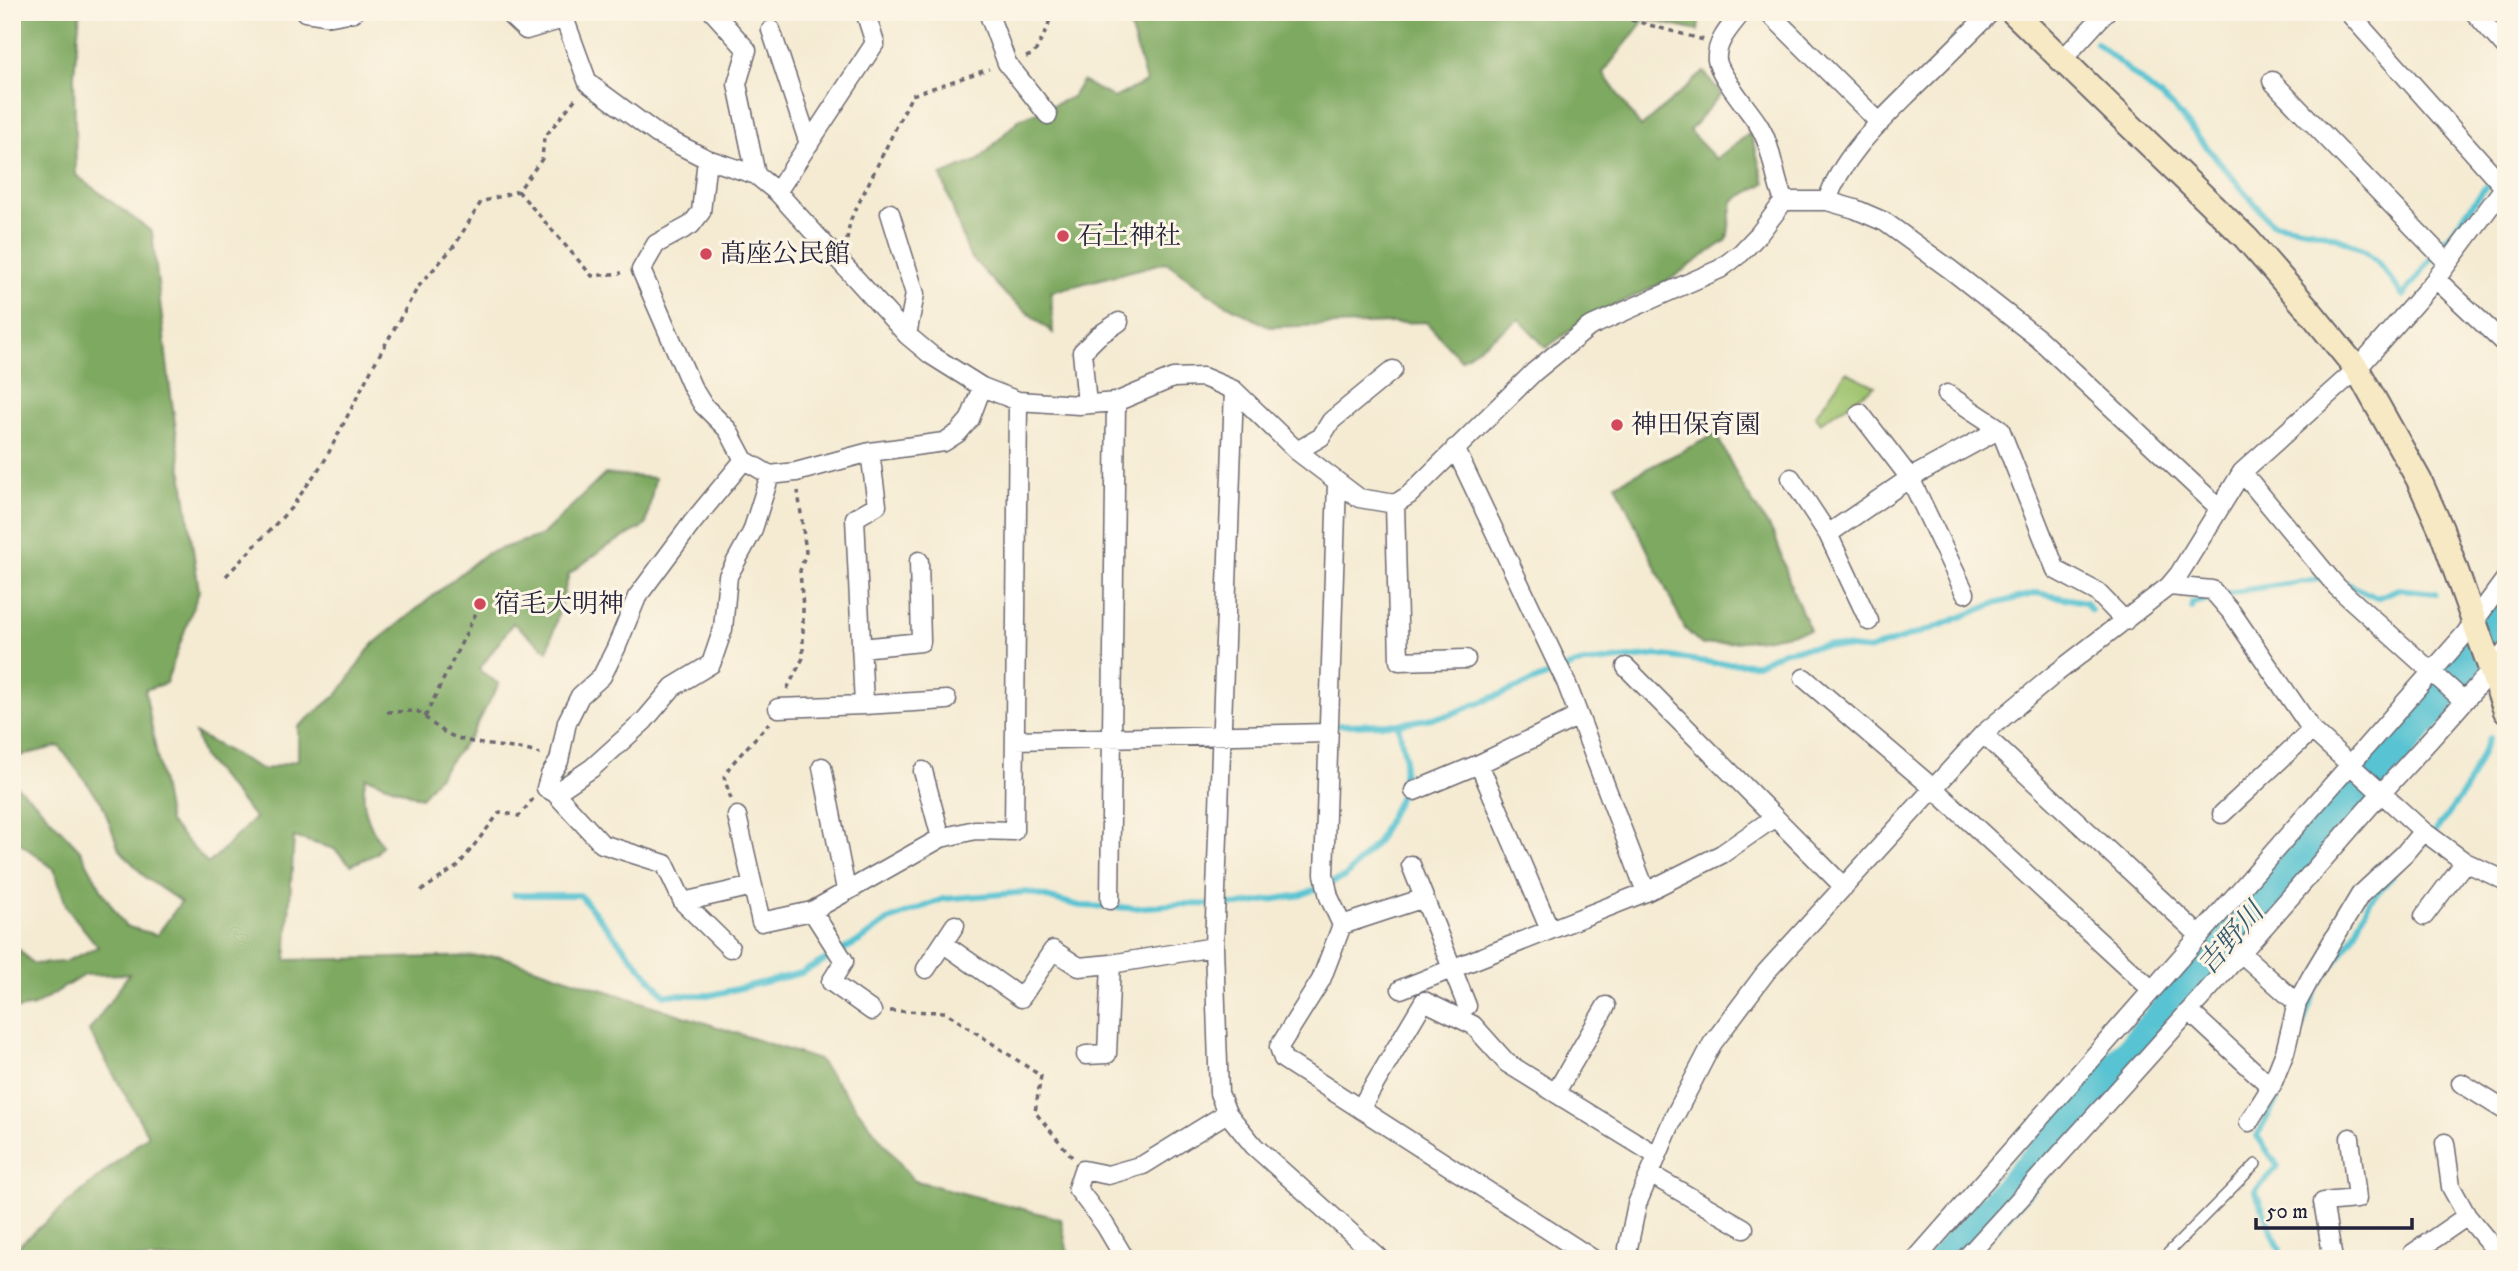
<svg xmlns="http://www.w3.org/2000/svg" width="2518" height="1271" font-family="'IM FELL DW Pica','Noto Serif JP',serif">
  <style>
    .green { fill: #9ec36d; stroke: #607254; stroke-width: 2 }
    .forest { fill: #7ea960; stroke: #50664e; stroke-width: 2 }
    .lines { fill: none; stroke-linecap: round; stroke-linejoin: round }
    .stream { stroke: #58c3d2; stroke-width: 6 }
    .river { stroke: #58c3d2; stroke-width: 37 }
    .lane-casing { stroke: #6c6870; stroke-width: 12 }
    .street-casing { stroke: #6c6870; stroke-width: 21 }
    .secondary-casing { stroke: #6c6870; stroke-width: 28 }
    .path { stroke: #6c6870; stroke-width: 3.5; stroke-dasharray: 5 5; stroke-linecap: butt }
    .lane { stroke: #fff; stroke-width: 9 }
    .street { stroke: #fff; stroke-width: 18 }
    .secondary { stroke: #f7e9c3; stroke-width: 24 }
    .poi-dot { fill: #d1495b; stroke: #fcf5e5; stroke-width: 2.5 }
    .labels { text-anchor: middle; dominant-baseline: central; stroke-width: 6; stroke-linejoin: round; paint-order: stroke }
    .poi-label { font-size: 26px; fill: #22223b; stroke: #fcf5e5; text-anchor: start }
    .water-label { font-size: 28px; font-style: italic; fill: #355a70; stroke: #fcf5e5 }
  </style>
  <rect width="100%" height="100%" fill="#fcf5e5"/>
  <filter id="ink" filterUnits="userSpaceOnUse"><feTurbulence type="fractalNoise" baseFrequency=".0143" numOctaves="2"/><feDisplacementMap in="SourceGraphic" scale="14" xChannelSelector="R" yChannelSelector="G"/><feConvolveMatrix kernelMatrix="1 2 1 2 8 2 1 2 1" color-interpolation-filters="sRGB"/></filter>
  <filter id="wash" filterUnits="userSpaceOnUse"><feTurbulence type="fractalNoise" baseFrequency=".00686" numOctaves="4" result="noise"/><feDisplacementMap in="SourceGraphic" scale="28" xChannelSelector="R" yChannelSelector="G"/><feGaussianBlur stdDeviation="1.57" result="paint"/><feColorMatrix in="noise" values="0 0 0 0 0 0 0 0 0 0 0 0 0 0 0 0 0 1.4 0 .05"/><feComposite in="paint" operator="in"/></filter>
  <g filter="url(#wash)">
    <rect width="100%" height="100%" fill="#f5ebd3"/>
    <path class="green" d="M 1846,372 L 1875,386 L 1820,423 L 1815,416 Z"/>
    <path class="forest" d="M 12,12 L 80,12 L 74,75 L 76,175 L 152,232 L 170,388 L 199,591 L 166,683 L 145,690 L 169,822 L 208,864 L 255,818 L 203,757 L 195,733 L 263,770 L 298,760 L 298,727 L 339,693 L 371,646 L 485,554 L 542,535 L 605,474 L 655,478 L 646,525 L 606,547 L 569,574 L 548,651 L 513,623 L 479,670 L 499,684 L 471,735 L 421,798 L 366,777 C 359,802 368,824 382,845 L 376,854 L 351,865 L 334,849 L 294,837 L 286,960 L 500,956 L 819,1060 L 913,1180 L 1061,1219 L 1069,1259 L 12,1259 L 12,1251 L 148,1135 L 89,1031 L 129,974 L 84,975 L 34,1006 L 12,1010 L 12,942 L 33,964 L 64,962 L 98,947 L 67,908 L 54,869 L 12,837 L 12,782 L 33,800 L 80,850 L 104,894 L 125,926 L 157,935 L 181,902 L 147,879 L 119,849 L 102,803 L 59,746 L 12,758 Z
      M 1126,12 L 1700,12 L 1698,31 L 1645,19 L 1603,73 L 1641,127 L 1704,72 L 1721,94 L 1689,131 L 1716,159 L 1750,133 L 1765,183 L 1733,201 L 1727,240 L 1669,280 L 1586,319 L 1546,348 L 1519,319 L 1461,360 L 1426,322 L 1269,327 L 1218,300 L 1166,262 L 1051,292 L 1053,333 L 1007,296 L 969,255 L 941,175 L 979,160 L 1018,120 L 1072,97 L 1082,81 L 1114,98 L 1146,82 Z
      M 1716,434 L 1745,491 L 1775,536 L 1793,592 L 1810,630 L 1763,639 L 1702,645 L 1685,629 L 1616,484 Z"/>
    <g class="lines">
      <path class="stream" d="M 2096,43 L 2173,107 L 2271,223 C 2307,228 2354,236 2379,264 C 2388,274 2395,285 2403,296 L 2506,160
        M 2337,579 L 2377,598 L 2398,589 L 2435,593
        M 2192,608 L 2192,603 L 2245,590 L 2326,578
        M 1339,725 L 1398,724 L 1449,715 L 1576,664 L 1657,655 L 1714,663 L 1757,664 L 1784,651 L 1827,645 L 1868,650 L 1931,629 L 1994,604 L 2037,593 L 2085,602 L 2091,610
        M 2417,850 L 2432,836 L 2464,792 L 2489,738
        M 514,895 L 580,895 L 664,995 L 712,995 L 801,973 L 861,940 L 887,921 L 943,899 L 1027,892 L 1080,906 L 1135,908 L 1183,904 L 1239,905 L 1301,895 L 1345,877 L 1377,842 L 1401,794 L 1405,757 L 1398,724
        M 2280,1250 L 2255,1191 L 2278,1166 L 2257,1136 L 2277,1100 L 2315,989 L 2352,939 L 2370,901 L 2393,876"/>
      <path class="river" d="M 1947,1259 L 2050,1148 L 2438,700 L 2506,610"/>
    </g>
  </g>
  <g filter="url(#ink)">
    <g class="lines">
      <defs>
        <path id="lane" d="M 2162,1259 L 2256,1164"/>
        <path id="street" d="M 305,12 L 332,16 L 354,12
          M 562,12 L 588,83 L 657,134 L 707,159 L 756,175 L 777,192 L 907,335 L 931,355 L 982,387 L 1018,401 L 1079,405 L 1116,402 L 1173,378 L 1203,377 L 1234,390 L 1297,451 L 1359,498 L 1395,504 L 1409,495 L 1534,372 L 1589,327 L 1720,269 L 1741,253 L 1759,234 L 1784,201 L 1827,201 L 1855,209 L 1885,222 L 1951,270 L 2039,339 L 2219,508
          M 713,12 L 747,50 L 737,84 L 756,175
          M 988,12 L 1007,63 L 1048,115
          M 1742,12 C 1732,25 1715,42 1717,60 C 1719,75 1749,110 1758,124 C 1773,147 1773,176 1784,201
          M 1768,12 L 1880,123
          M 2348,12 L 2504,187
          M 2474,12 L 2506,48
          M 511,16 L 526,30 L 563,19
          M 771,30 L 809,144
          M 2062,60 L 2106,12
          M 2272,81 L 2448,263
          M 707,159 L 701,212 L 691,225 L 656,244 L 641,270 L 692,387 L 703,405 L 728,430 L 744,460 L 770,475 L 796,472 L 870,452 L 944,442 L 958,433 L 970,419 L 982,387
          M 777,192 L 875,43 L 865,12
          M 1827,201 C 1842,155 1884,118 1917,85 C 1942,61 1966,37 1991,12
          M 890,213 L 915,294 L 907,335
          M 2436,279 L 2506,345
          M 1234,390 L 1214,947 L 1219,1093 L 1227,1113 L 1254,1146 L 1380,1259
          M 1947,394 L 2000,429
          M 1087,404 L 1082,352 L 1098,336 L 1119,322
          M 1860,413 L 1910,478 L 1965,593
          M 1455,448 L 1566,682 L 1646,892 L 1722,854 L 1775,817
          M 1297,451 L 1321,437 L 1331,421 L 1393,370
          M 870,452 L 877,505 L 855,518 L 864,705 L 947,700
          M 2242,472 L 2337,587 L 2464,701
          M 1791,478 L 1828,534
          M 1337,483 L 1324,874 L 1329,897 L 1342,925 L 1321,980 L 1279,1047 L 1283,1059 L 1593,1259
          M 1395,504 L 1399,661 L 1466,659
          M 2169,586 L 2212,590 L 2232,613 L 2312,730 L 2423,831 L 2465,862 L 2506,881
          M 1869,621 L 1828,534 L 1910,478 L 2000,429 L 2056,570 L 2097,592 L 2125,621
          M 861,648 L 921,642 L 919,561
          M 1626,667 L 1844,887
          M 1804,678 L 1933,788 L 2152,990
          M 778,708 L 864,705
          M 1983,734 L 2200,936
          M 1015,740 L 1328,733
          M 1479,764 L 1550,930
          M 822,767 L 846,890
          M 923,771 L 941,838
          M 1414,791 L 1479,764 L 1579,716
          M 555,793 L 546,788 L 550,775 L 559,761 L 567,722 L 580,696 L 602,676 L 616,648 L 637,597 L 692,523 L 744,460
          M 2222,814 L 2312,730
          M 737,816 L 761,922 L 812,911
          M 1411,865 L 1467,1006
          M 753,886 L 683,902 L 665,864 L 602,844 L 555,793 L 592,768 L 644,721 L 673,687 L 711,664 L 723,629 L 728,576 L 752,532 L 770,475
          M 1110,900 L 1116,402
          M 683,902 L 730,948
          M 2424,916 L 2465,862
          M 1342,925 L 1424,898
          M 944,944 L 1021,998 L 1053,950 L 1079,967 L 1111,964 L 1214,947
          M 2242,954 L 2297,1003
          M 926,969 L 955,925
          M 1401,989 L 1646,892
          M 872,1011 L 831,982 L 844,961 L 812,911 L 941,838 L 975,830 L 1014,831 L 1018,401
          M 2190,1012 L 2271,1087
          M 1086,1055 L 1107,1054 L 1111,964
          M 2461,1083 L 2506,1111
          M 1556,1092 L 1606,1006
          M 1360,1109 L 1424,1001 L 1473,1025 L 1507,1063 L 1656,1155
          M 2249,1122 L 2271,1087 L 2285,1052 L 2297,1003 L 2311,977 L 2360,895 L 2404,854 L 2423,831
          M 2445,1143 L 2451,1187 L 2467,1216 L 2496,1251 L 2506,1254
          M 1650,1174 L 1744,1228
          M 1125,1259 L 1105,1225 L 1077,1188 L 1083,1170 L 1108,1175 L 1143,1165 L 1227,1113
          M 1629,1259 L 1628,1248 L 1637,1204 L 1672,1121 L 1712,1044 L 1766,972 L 1983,734 L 2055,674 L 2169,586 L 2179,574 L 2242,472 L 2357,369 L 2436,279 L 2506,185
          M 1916,1259 L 2465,634 L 2506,578
          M 1965,1259 C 2099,1112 2232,965 2362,815 C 2410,760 2461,709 2506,651
          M 2333,1259 L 2323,1202 L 2357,1199 L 2350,1138
          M 2411,1259 L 2412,1254 L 2467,1216"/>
        <path id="secondary" d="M 2013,12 L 2246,238 L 2308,309 L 2357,369 L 2419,480 L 2441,529 L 2506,711"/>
      </defs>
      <use href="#lane" class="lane-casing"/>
      <use href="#street" class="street-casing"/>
      <use href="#secondary" class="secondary-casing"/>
      <path class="path" d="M 1602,12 L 1704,40
        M 1026,57 L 1034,54 L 1047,29 L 1052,12
        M 518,191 L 592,276 L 622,273
        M 847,240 L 850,221 L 912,95 L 989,69
        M 226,576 L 291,508 L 325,460 L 372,368 L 418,287 L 455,245 L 481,202 L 518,191 L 542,159 L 544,138 L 576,98
        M 787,689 L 803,658 L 803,608 L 800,571 L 806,552 L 798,491
        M 387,712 L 417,711 C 427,718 437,729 448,734 C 477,748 510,744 540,754
        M 425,717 L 476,613
        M 731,799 L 724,777 L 730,766 L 769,723
        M 421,891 L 458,866 L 500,812 L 519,816 L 533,799
        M 890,1011 L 945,1012 L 1041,1076 L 1035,1112 L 1072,1157"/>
      <use href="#lane" class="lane"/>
      <use href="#street" class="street"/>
      <use href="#secondary" class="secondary"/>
    </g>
  </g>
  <g class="poi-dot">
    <circle cx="1063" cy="236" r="7"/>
    <circle cx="706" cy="254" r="7"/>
    <circle cx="1617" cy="425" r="7"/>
    <circle cx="480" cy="604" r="7"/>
  </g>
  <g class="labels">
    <g class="poi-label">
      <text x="1077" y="236">石土神社</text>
      <text x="720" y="254">髙座公民館</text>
      <text x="1631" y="425">神田保育園</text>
      <text x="494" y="604">宿毛大明神</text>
    </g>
    <g class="water-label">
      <text transform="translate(2231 939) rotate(-49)">吉野川</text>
    </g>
  </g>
  <rect width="2518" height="1271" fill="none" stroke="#fcf5e5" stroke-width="42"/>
  <path d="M2256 1218v10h156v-10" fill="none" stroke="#22223b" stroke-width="3.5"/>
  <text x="2266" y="1218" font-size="21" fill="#22223b" stroke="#fcf5e5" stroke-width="5" paint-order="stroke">50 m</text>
</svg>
